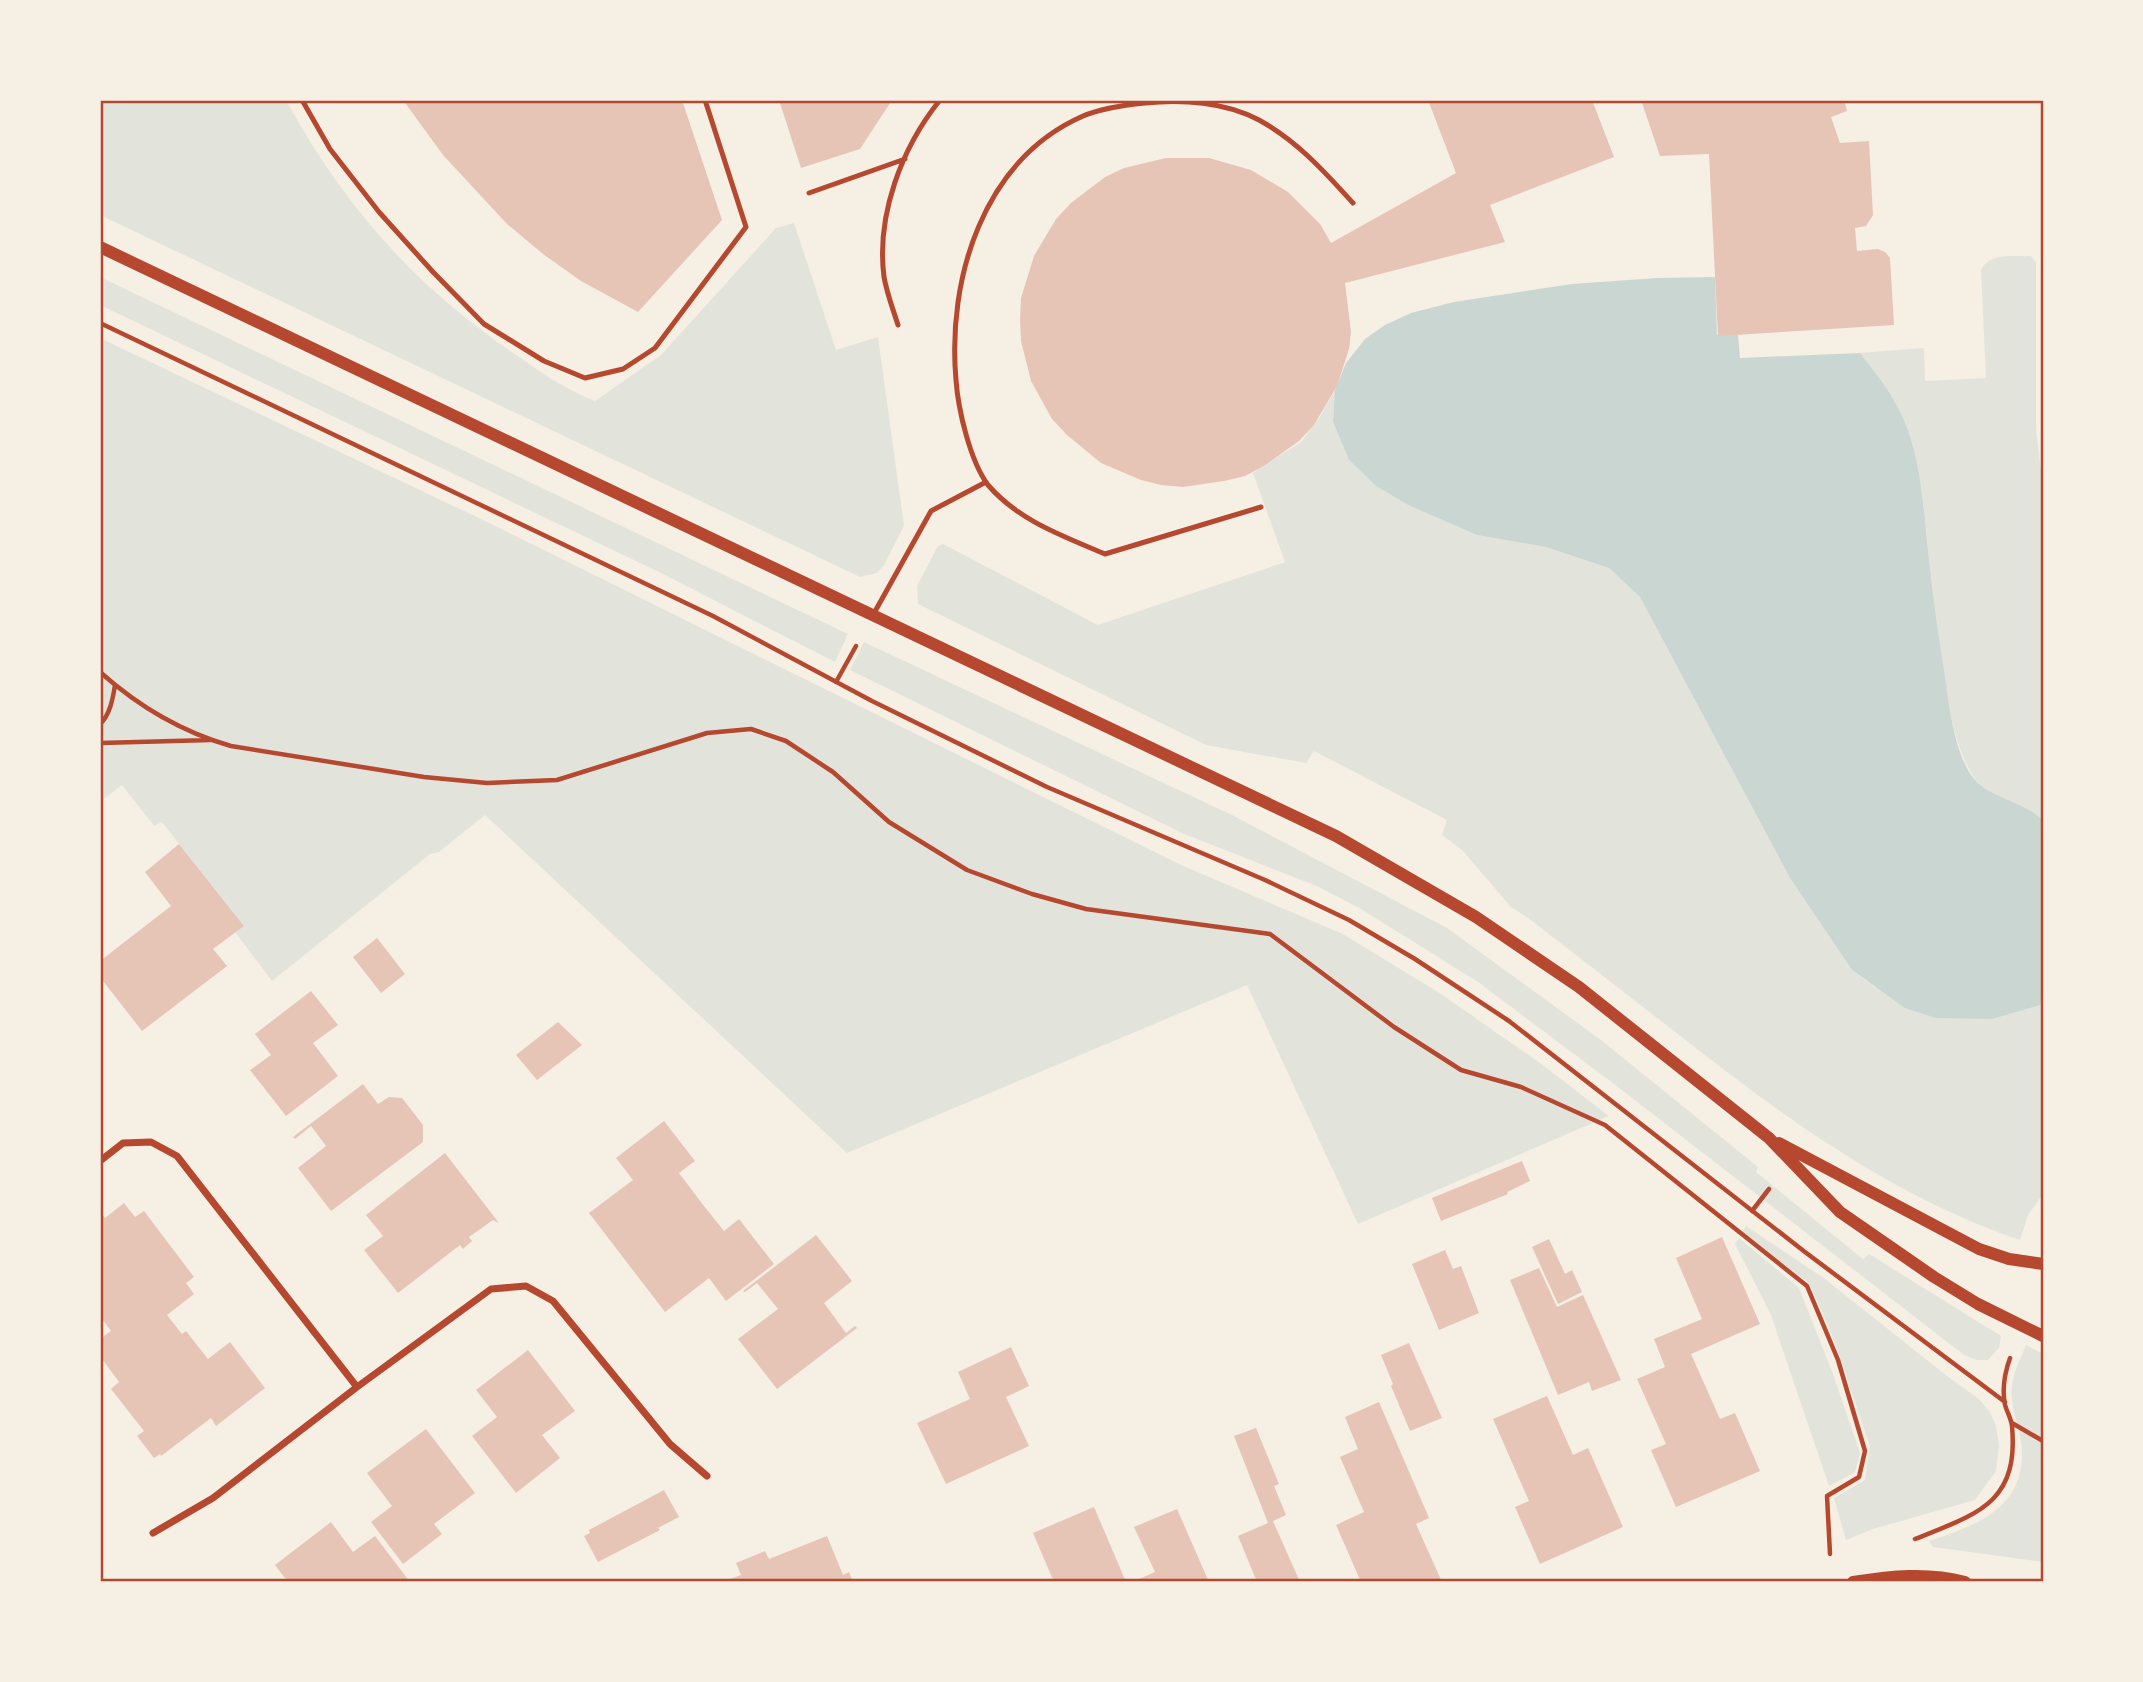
<svg xmlns="http://www.w3.org/2000/svg" width="2143" height="1682" font-family="'Varela Round',sans-serif">
  <style>
    .green { fill: #e2e4dc }
    .water { fill: #c9d6d2 }
    .building { fill: #e6c5b7 }
    .lines { fill: none; stroke-linecap: round; stroke-linejoin: round }
    .path { stroke: #b5482f; stroke-width: 4.5 }
    .service { stroke: #b5482f; stroke-width: 5 }
    .minor { stroke: #b5482f; stroke-width: 7 }
    .tertiary { stroke: #b5482f; stroke-width: 12 }
    .neatline { fill: none; stroke: #b5482f; stroke-width: 2.5 }
  </style>
  <rect width="100%" height="100%" fill="#f6efe4"/>
  <path class="green" d="M 100,100 L 286,100 C 342,203 414,286 512,352 C 539,371 564,389 595,401 L 661,355 L 776,228 L 794,223 L 836,350 L 878,337 L 904,526 L 884,565 L 877,573 L 860,577 L 100,215 Z
    M 2031,256 L 2036,262 L 2036,429 L 2043,489 L 2043,821 C 2025,801 1987,800 1973,776 C 1954,745 1950,710 1944,675 C 1938,633 1933,591 1928,549 C 1923,500 1921,449 1896,405 C 1886,386 1872,370 1859,353 L 1924,348 L 1925,381 L 1986,378 L 1981,270 C 1990,252 2013,257 2031,256 Z
    M 100,277 L 848,634 L 835,662 L 661,573 L 100,305 Z
    M 100,338 L 483,520 L 1181,865 L 1343,934 L 1441,994 L 1540,1063 L 1609,1116 L 1358,1224 L 1247,985 L 847,1153 L 485,815 L 439,852 L 430,854 L 272,981 L 235,932 L 244,926 L 162,822 L 154,826 L 122,785 L 100,802 Z
    M 1335,390 L 1333,422 L 1349,460 L 1376,486 L 1408,505 L 1477,535 L 1546,547 L 1609,568 L 1640,597 L 1790,878 L 1852,970 L 1876,988 L 2040,1005 L 2043,1003 L 2043,1194 L 2028,1215 L 2020,1240 C 1894,1197 1786,1119 1683,1038 C 1631,998 1579,957 1527,917 L 1511,907 L 1462,850 L 1442,835 L 1447,820 L 1314,751 L 1306,763 L 1206,745 L 918,604 L 917,586 L 938,546 L 943,544 L 1098,625 L 1285,562 L 1253,473 L 1301,442 L 1320,417 Z
    M 864,642 L 1234,816 L 1447,928 L 1601,1040 L 1758,1167 L 1756,1172 L 1863,1259 L 1869,1254 L 2001,1336 L 1999,1348 L 1988,1360 L 1977,1360 L 1964,1355 L 1614,1084 L 1478,982 L 1361,909 L 1319,887 L 1182,833 L 850,670 Z
    M 1746,1226 L 1825,1279 L 1947,1376 L 1979,1399 L 1990,1412 L 1996,1426 L 1999,1445 L 1996,1471 L 1975,1500 L 1873,1529 L 1846,1540 L 1834,1498 L 1865,1480 L 1870,1446 L 1832,1335 L 1810,1284 L 1742,1233 Z
    M 1739,1238 L 1799,1288 L 1833,1374 L 1860,1453 L 1855,1472 L 1829,1486 L 1771,1315 L 1735,1244 Z
    M 2026,1345 L 2043,1354 L 2043,1562 L 1933,1547 L 1929,1541 C 1975,1526 2024,1509 2022,1450 C 2021,1429 2009,1407 2012,1386 C 2013,1372 2021,1358 2026,1345 Z"/>
  <path class="water" d="M 1715,277 L 1717,335 L 1738,335 L 1740,358 L 1860,353 C 1873,370 1887,387 1897,406 C 1921,450 1923,502 1928,551 C 1933,596 1939,640 1946,684 C 1950,712 1956,758 1975,780 C 1993,800 2025,801 2043,821 L 2043,1003 L 2040,1005 L 1992,1019 L 1936,1018 L 1905,1008 L 1852,970 L 1790,878 L 1640,597 L 1609,568 L 1546,547 L 1477,535 L 1408,505 L 1376,486 L 1349,460 L 1333,422 L 1335,390 L 1346,363 L 1365,339 L 1385,325 L 1411,313 L 1454,302 L 1572,284 L 1657,278 Z"/>
  <path class="building" d="M 403,100 L 682,100 L 722,220 L 638,312 L 581,281 L 543,254 L 507,224 L 443,155 Z
    M 779,100 L 892,100 L 860,149 L 801,168 Z
    M 1428,100 L 1592,100 L 1614,157 L 1490,205 L 1505,242 L 1345,283 L 1351,332 L 1349,349 L 1337,386 L 1314,425 L 1299,441 L 1264,466 L 1245,476 L 1224,481 L 1183,487 L 1161,485 L 1141,480 L 1101,463 L 1067,435 L 1052,419 L 1031,381 L 1021,341 L 1020,320 L 1021,298 L 1034,256 L 1056,219 L 1071,203 L 1105,177 L 1124,168 L 1166,158 L 1209,158 L 1251,170 L 1288,192 L 1320,224 L 1331,243 L 1456,173 Z
    M 1641,100 L 1844,100 L 1847,111 L 1831,117 L 1840,143 L 1869,141 L 1873,215 L 1866,226 L 1855,228 L 1857,251 L 1878,249 L 1885,252 L 1890,258 L 1894,325 L 1718,336 L 1709,154 L 1660,156 Z
    M 179,844 L 244,926 L 213,949 L 227,966 L 142,1031 L 100,977 L 100,961 L 171,906 L 145,872 Z
    M 377,938 L 405,974 L 381,993 L 353,957 Z
    M 311,991 L 338,1025 L 313,1043 L 338,1076 L 286,1116 L 250,1070 L 271,1055 L 255,1034 Z
    M 558,1022 L 582,1045 L 537,1080 L 516,1055 Z
    M 363,1084 L 378,1104 L 389,1097 L 402,1098 L 423,1125 L 423,1142 L 331,1211 L 298,1168 L 326,1146 L 311,1126 L 295,1139 L 293,1137 Z
    M 664,1121 L 695,1161 L 679,1173 L 704,1206 L 724,1231 L 739,1219 L 774,1264 L 726,1301 L 709,1278 L 665,1312 L 589,1213 L 633,1180 L 616,1158 Z
    M 445,1153 L 499,1223 L 493,1220 L 469,1237 L 472,1241 L 463,1249 L 460,1245 L 398,1293 L 364,1250 L 383,1236 L 366,1215 Z
    M 1522,1161 L 1530,1181 L 1507,1192 L 1508,1194 L 1441,1221 L 1432,1198 Z
    M 124,1203 L 135,1217 L 144,1211 L 194,1277 L 186,1283 L 194,1294 L 167,1315 L 182,1334 L 186,1331 L 208,1359 L 230,1342 L 265,1388 L 216,1426 L 211,1418 L 161,1456 L 160,1454 L 154,1458 L 137,1436 L 144,1431 L 111,1389 L 119,1382 L 100,1356 L 100,1339 L 111,1331 L 100,1316 L 100,1211 L 105,1218 Z
    M 816,1235 L 852,1281 L 824,1303 L 846,1333 L 855,1326 L 857,1328 L 777,1389 L 738,1339 L 778,1309 L 757,1283 L 745,1292 L 743,1291 Z
    M 1722,1237 L 1760,1324 L 1691,1354 L 1720,1419 L 1735,1413 L 1760,1471 L 1676,1507 L 1651,1450 L 1666,1444 L 1637,1379 L 1665,1367 L 1654,1339 L 1702,1319 L 1676,1258 Z
    M 1549,1239 L 1565,1274 L 1572,1270 L 1582,1292 L 1558,1304 L 1532,1247 Z
    M 1445,1250 L 1453,1269 L 1461,1266 L 1479,1313 L 1439,1330 L 1412,1264 Z
    M 1539,1268 L 1557,1307 L 1583,1295 L 1621,1380 L 1592,1391 L 1589,1382 L 1558,1395 L 1510,1280 Z
    M 1409,1343 L 1442,1418 L 1410,1431 L 1391,1386 L 1393,1384 L 1381,1355 Z
    M 1011,1347 L 1029,1386 L 1006,1397 L 1029,1446 L 946,1484 L 917,1423 L 970,1399 L 958,1372 Z
    M 528,1350 L 575,1411 L 542,1435 L 560,1458 L 516,1493 L 472,1436 L 497,1417 L 476,1390 Z
    M 1547,1396 L 1573,1455 L 1588,1448 L 1623,1527 L 1540,1564 L 1515,1507 L 1529,1501 L 1493,1419 Z
    M 1379,1402 L 1429,1518 L 1416,1524 L 1442,1582 L 1361,1582 L 1336,1525 L 1364,1512 L 1340,1457 L 1358,1449 L 1345,1417 Z
    M 1256,1428 L 1279,1484 L 1274,1486 L 1286,1515 L 1273,1521 L 1300,1582 L 1257,1582 L 1238,1536 L 1268,1523 L 1234,1436 Z
    M 426,1429 L 475,1493 L 434,1524 L 442,1534 L 403,1564 L 371,1522 L 392,1506 L 367,1473 Z
    M 664,1490 L 679,1517 L 658,1528 L 660,1530 L 598,1562 L 584,1536 L 590,1533 L 589,1530 Z
    M 1094,1507 L 1126,1582 L 1054,1582 L 1033,1533 Z
    M 1177,1509 L 1209,1582 L 1132,1582 L 1155,1572 L 1134,1527 Z
    M 331,1522 L 353,1552 L 375,1536 L 410,1582 L 288,1582 L 275,1565 Z
    M 827,1536 L 843,1575 L 849,1572 L 853,1582 L 723,1582 L 741,1575 L 736,1563 L 765,1551 L 769,1559 Z"/>
  <g class="lines">
    <path class="path" d="M 100,323 L 713,616 L 872,701 L 1047,787 L 1265,880 L 1349,920 L 1415,959 L 1509,1021 L 1805,1252 L 2005,1402
      M 100,672 C 138,706 182,732 231,746 L 424,777 L 487,783 L 557,780 L 707,733 L 751,729 L 786,741 L 833,772 L 889,822 L 967,870 L 1032,894 L 1086,909 L 1270,934 L 1394,1027 L 1461,1070 L 1521,1087 L 1605,1125 L 1807,1286 L 1838,1360 L 1865,1451 L 1859,1477 L 1827,1496 L 1830,1554
      M 836,682 L 856,646
      M 100,724 C 110,715 113,698 115,685
      M 100,743 L 211,740
      M 1752,1211 L 1769,1189
      M 2012,1423 L 2043,1441
      M 1915,1539 C 1977,1514 2019,1504 2012,1426 C 2011,1418 2007,1412 2005,1405 C 2002,1390 2005,1372 2010,1358"/>
    <path class="service" d="M 302,100 L 330,149 L 379,212 L 433,272 L 484,324 L 544,361 L 585,378 L 623,369 L 655,348 L 746,227 L 705,100
      M 809,193 L 905,159
      M 898,325 C 893,309 887,294 884,277 C 876,215 902,147 940,100
      M 1261,507 L 1105,554 C 1063,536 1019,521 988,485 C 970,461 958,409 956,380 C 947,279 983,160 1083,116 C 1102,108 1125,105 1145,103 C 1182,99 1225,102 1259,120 C 1297,141 1324,171 1353,203
      M 873,615 L 931,511 L 986,482"/>
    <path class="minor" d="M 100,1161 L 123,1143 L 151,1142 L 177,1156 L 357,1387
      M 153,1533 L 213,1498 L 357,1387 L 491,1289 L 526,1286 L 553,1301 L 670,1444 L 707,1476"/>
    <path class="tertiary" d="M 100,247 L 1336,836 L 1476,917 L 1579,987 L 1769,1138 L 1840,1212 L 1934,1277 L 1978,1304 L 2043,1336
      M 1779,1143 L 1979,1249 L 2009,1259 L 2043,1264
      M 1853,1582 C 1891,1576 1928,1572 1965,1582"/>
  </g>
  <rect width="2143" height="1682" fill="none" stroke="#f6efe4" stroke-width="203"/>
  <rect x="102" y="102" width="1940" height="1478" class="neatline"/>
</svg>
